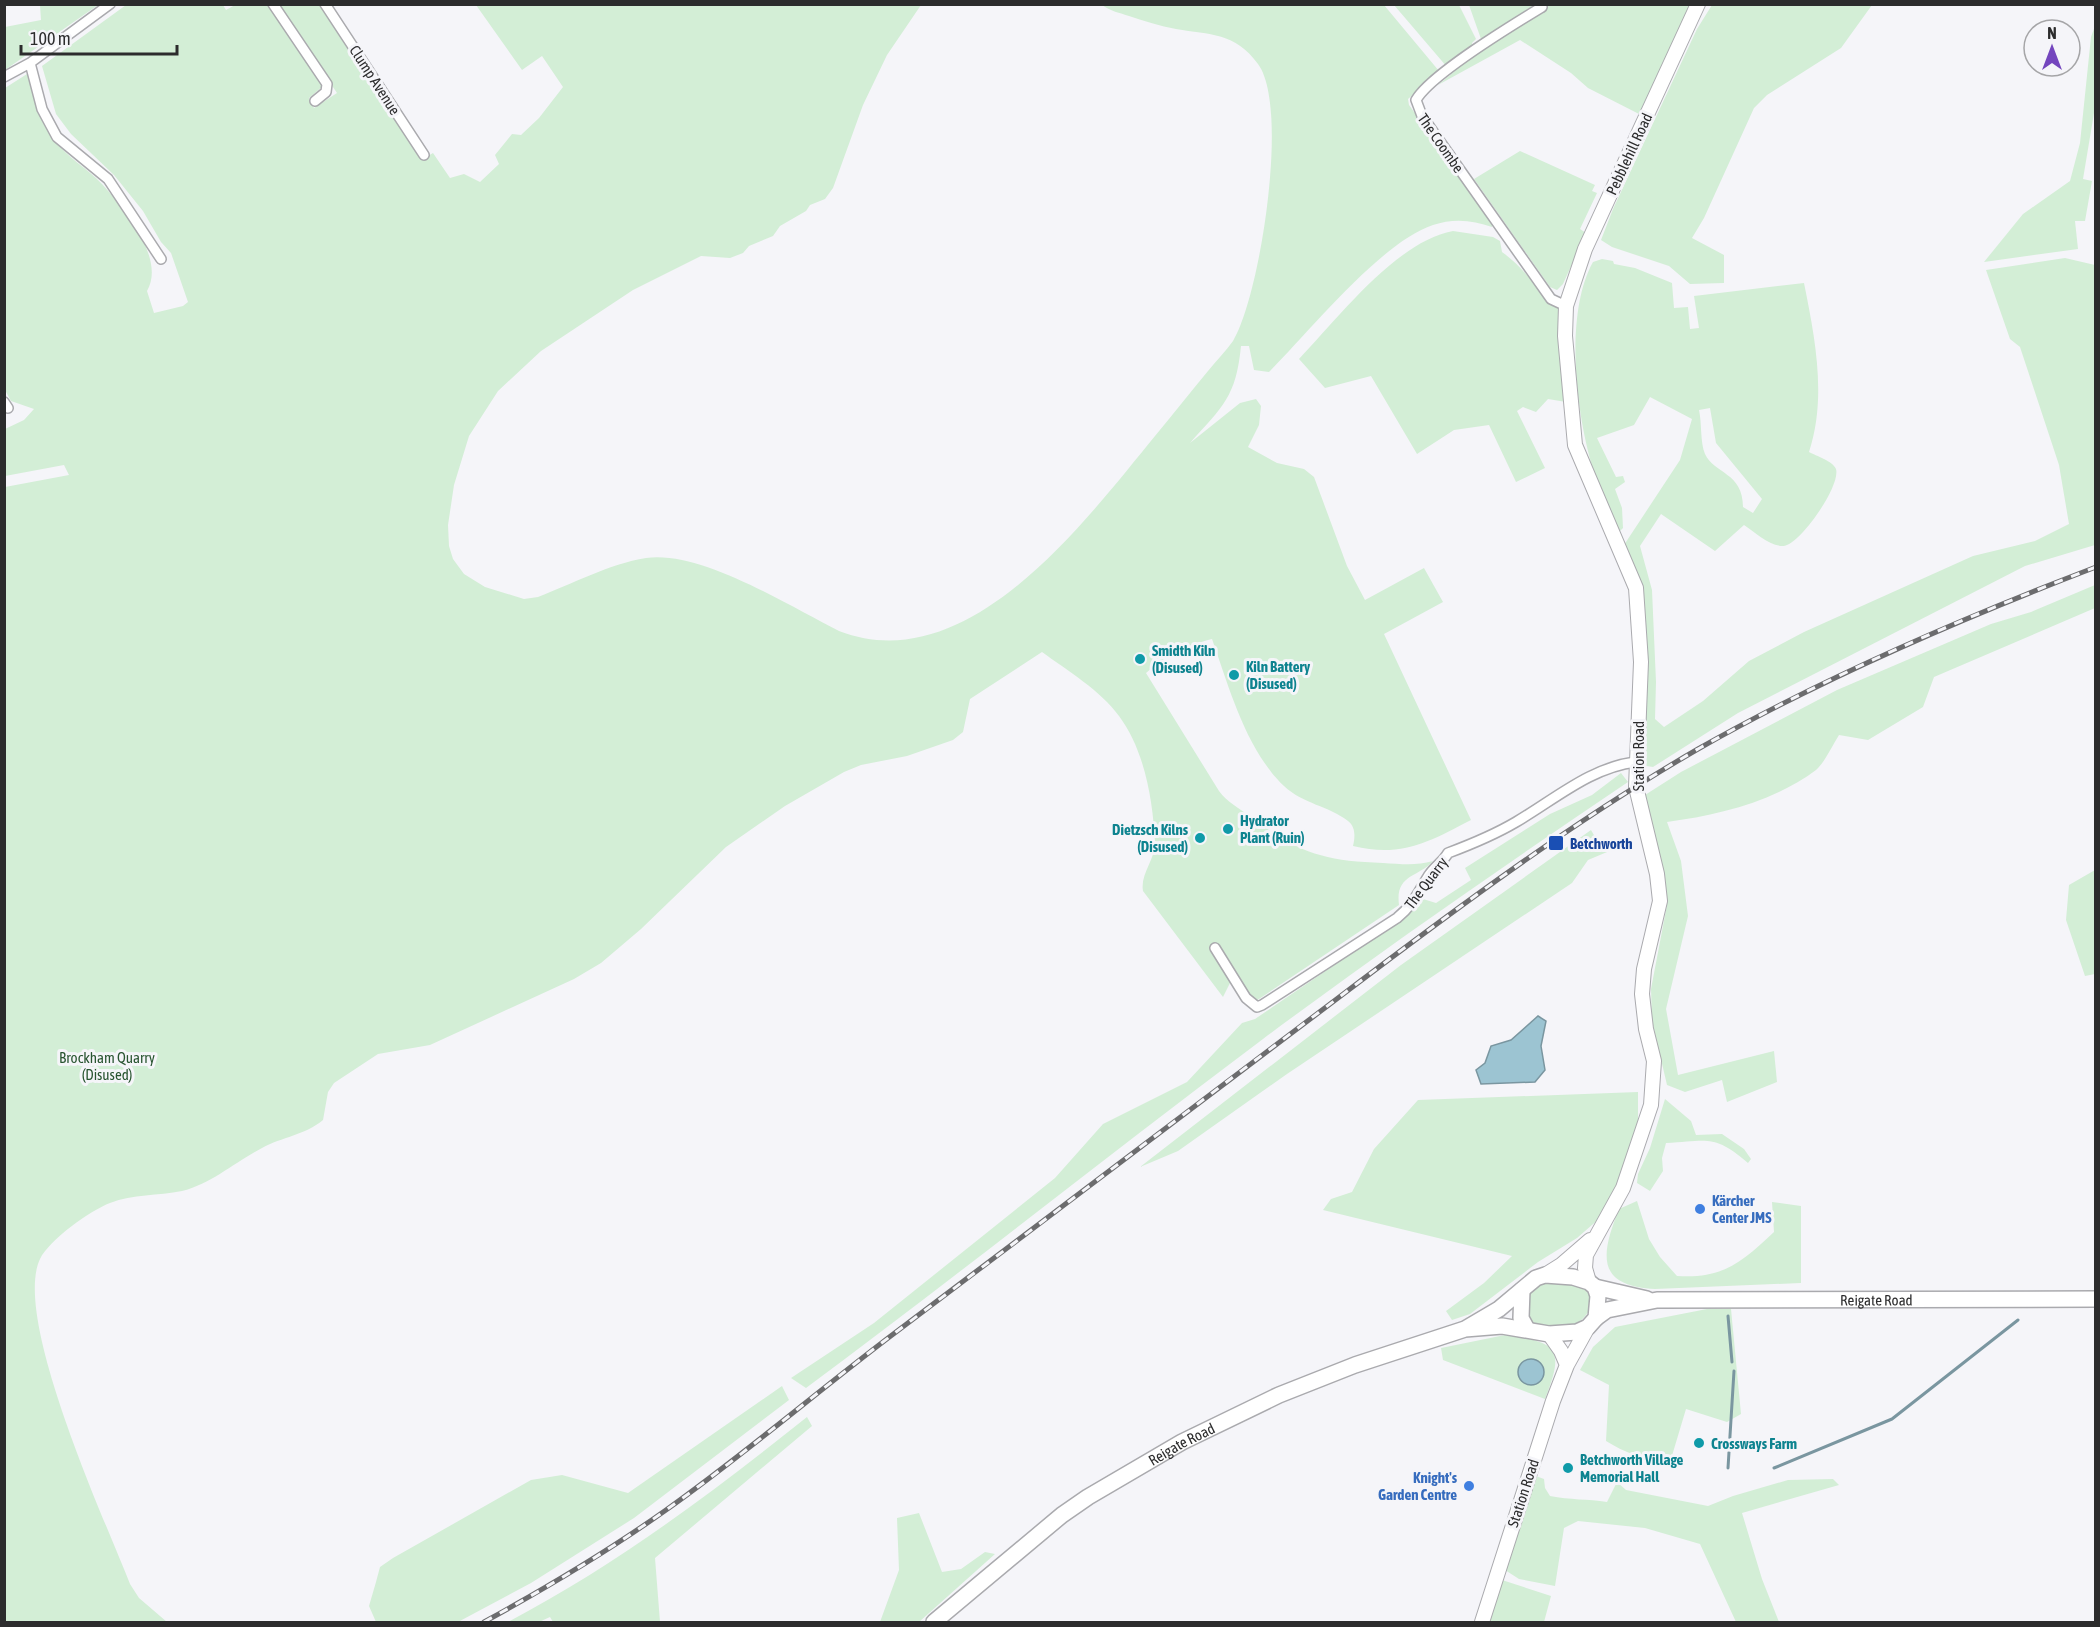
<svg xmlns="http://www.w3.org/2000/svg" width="2100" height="1627" font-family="'Asap Condensed',sans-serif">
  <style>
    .green { fill: #d3eed6; fill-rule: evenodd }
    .water { fill: #9cc4d2; stroke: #7a96a0; stroke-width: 1.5 }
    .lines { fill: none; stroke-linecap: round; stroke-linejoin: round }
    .stream { stroke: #7a96a0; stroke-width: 3 }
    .street-casing { stroke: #aaaaae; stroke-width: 12 }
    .secondary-casing { stroke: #aaaaae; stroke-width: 16 }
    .primary-casing { stroke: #aaaaae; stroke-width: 18 }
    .street { stroke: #fff; stroke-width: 9 }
    .secondary { stroke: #fff; stroke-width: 14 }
    .primary { stroke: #fff; stroke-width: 15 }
    .rail-casing { stroke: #6c6c6e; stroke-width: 5 }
    .rail { stroke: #f5f5f9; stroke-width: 3; stroke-dasharray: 9; stroke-linecap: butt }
    .culture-dot { fill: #0f9aa8; stroke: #f5f5f9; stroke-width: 2 }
    .transit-dot { fill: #1a4fb4; stroke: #f5f5f9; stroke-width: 2 }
    .shop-dot { fill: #3f7fe0; stroke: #f5f5f9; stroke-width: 2 }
    .labels { text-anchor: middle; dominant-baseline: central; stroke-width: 6; stroke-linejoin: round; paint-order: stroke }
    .street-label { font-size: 15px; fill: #2c2c2d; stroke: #f5f5f9 }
    .culture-label { font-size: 15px; font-weight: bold; fill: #0d838f; stroke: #f5f5f9; text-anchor: start }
    .transit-label { font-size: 15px; font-weight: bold; fill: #164399; stroke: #f5f5f9; text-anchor: start }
    .park-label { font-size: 15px; fill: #295531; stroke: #f5f5f9 }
    .shop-label { font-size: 15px; font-weight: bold; fill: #366cbe; stroke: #f5f5f9; text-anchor: start }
  </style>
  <rect width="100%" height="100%" fill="#f5f5f9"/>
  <path class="green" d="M 40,5 L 98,5 L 5,70 L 5,27 L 41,20 Z
    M 126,5 L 223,5 L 226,10 L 235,5 L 269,5 L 321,81 L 322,87 L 309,98 L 314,108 L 337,93 L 278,5 L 319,5 L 421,160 L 433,153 L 450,178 L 464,174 L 480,182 L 499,164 L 495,155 L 512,134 L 521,135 L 539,118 L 563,87 L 542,56 L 522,70 L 476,5 L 921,5 L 887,55 L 863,105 L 833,188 L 825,199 L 810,205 L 806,211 L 780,226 L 773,236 L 749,246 L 743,253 L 730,258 L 701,256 L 633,290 L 541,351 L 498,391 L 469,436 L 454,485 L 448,525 L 449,546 L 453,559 L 464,574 L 485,587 L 524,599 L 538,597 C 572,584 609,564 646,558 C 701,550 789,606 839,631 C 968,681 1085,521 1155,436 C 1173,414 1190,393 1208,371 C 1216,361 1226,351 1233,341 C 1260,296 1290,107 1258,64 C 1235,32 1210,35 1176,29 C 1160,26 1144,21 1129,16 C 1120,13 1110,11 1102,5 L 1384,5 L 1439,71 L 1408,99 L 1409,105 L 1493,221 L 1492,227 C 1473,220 1453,218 1433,225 C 1381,242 1309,332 1269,372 L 1254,370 L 1249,346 L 1241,346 C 1236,397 1223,406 1190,443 L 1240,403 L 1256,399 L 1261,406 L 1259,425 L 1248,447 L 1277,463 L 1304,469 L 1314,477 L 1347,566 L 1365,600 L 1424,568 L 1443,602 L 1384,634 L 1471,820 C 1429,842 1401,858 1353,846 C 1355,838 1356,827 1348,821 C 1329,806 1303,804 1284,786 C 1246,750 1229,687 1212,639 C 1185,646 1167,655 1146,673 L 1219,791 C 1227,802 1239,808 1251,817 C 1298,853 1324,861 1383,863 C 1401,864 1416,866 1433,861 C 1418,878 1395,874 1399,905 L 1256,1001 L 1243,987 L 1218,944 L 1212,948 L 1231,981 L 1223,997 L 1143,891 C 1140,874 1155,860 1155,843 C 1153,801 1145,751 1119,716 C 1100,690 1068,671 1042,652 L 970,699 L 963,732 L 953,740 L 907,756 L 861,765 L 844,772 L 785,806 L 726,847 L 641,929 L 601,963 L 574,979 L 430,1045 L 378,1054 L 334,1083 L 328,1092 L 323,1120 C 305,1135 282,1137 262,1148 C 235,1162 211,1184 182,1191 C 158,1196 133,1194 110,1203 C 91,1210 49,1240 40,1259 C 12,1318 105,1520 130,1584 L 139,1598 L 167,1622 L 5,1622 L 5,487 L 69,475 L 64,465 L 5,476 L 5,429 L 24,420 L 34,409 L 11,401 L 5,390 L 5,88 L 27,74 C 40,95 39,120 55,141 C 67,157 88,169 102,184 C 124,208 166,259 147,291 L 154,313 L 183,306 L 188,302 L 171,253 L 161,242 L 143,211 L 114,175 L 71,134 L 56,114 L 42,66 Z
    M 1394,5 L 1459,5 L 1476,39 L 1472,43 L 1472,49 L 1447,67 Z
    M 1469,5 L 1534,5 L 1481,39 Z
    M 1548,5 L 1694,5 L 1646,107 L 1639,114 L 1588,88 L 1571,73 L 1520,40 L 1438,85 L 1484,47 L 1539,14 Z
    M 1712,5 L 1872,5 L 1841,48 L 1767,95 L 1754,108 L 1704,218 L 1692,238 L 1724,255 L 1724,283 L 1690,284 L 1669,266 L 1612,247 L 1601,240 L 1613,209 L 1697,29 Z
    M 2095,26 L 2095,107 L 2083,179 L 2092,181 L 2085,221 L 2075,221 L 2078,249 L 1984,262 L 2023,214 L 2070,181 L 2080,143 L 2091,37 Z
    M 1520,151 L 1595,185 L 1592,191 L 1597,193 L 1580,229 L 1586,233 L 1563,284 L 1557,290 L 1550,287 L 1474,179 Z
    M 1453,231 L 1493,237 L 1500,241 L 1502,252 C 1525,268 1538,292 1560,309 L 1566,402 L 1548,399 L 1536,412 L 1523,407 L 1517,411 L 1545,468 L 1516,482 L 1489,425 L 1454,430 L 1417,454 L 1371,376 L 1325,388 L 1299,359 C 1338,318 1397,241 1453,231 Z
    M 2065,258 L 2095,265 L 2095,545 L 2025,566 L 1738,713 L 1653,767 L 1640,765 L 1645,662 L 1624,545 L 1680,460 L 1692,419 L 1650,397 L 1634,425 L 1597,438 L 1616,477 L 1623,476 L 1625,482 L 1615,489 L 1622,508 L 1623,528 L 1619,532 C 1610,511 1600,490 1593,469 C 1576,414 1564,314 1593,262 L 1602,259 L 1613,261 L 1614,264 L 1635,268 L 1672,283 L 1674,308 L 1688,307 L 1690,329 L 1699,328 L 1694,296 L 1804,283 C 1815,338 1827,397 1809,452 C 1816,456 1833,461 1836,469 C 1841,486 1800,544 1784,546 C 1770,547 1755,532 1744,525 L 1715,551 L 1661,514 L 1640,546 L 1652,590 L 1656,682 L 1655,719 L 1664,727 L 1703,701 L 1749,661 L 1804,632 L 1973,556 L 2035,541 L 2069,524 L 2059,465 L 2020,347 L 2010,339 L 1986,270 ZM 1710,408 L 1716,443 L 1762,499 L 1753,513 L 1743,507 C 1743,472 1714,474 1705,454 C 1700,442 1702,423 1699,410 Z
    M 2095,585 L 2095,608 L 1934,677 L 1923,707 L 1868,740 L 1839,735 C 1832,746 1825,762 1816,770 C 1773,802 1719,815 1667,822 L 1681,861 L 1688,916 L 1666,1009 L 1678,1075 L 1774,1051 L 1777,1082 L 1727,1102 L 1722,1080 L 1685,1092 L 1667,1085 L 1652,1021 L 1651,989 L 1667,905 L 1645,795 L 1681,772 L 1837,690 L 1991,624 L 2031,612 Z
    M 1621,773 L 1628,782 C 1505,865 1382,950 1263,1039 C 1109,1154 960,1274 806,1388 L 791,1378 L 874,1323 L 1055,1178 L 1103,1124 L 1187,1082 L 1242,1023 L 1255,1019 L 1402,919 L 1423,899 L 1436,903 L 1471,880 L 1465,868 L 1550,814 L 1592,795 Z
    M 1591,830 L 1599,844 L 1614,840 L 1619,847 L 1588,860 L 1572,883 L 1287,1074 L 1178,1151 L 1140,1167 L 1401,965 Z
    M 2095,870 L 2095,974 L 2085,976 L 2066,920 L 2069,885 Z
    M 1638,1092 L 1638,1130 L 1614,1191 L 1600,1218 L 1577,1238 L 1538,1262 L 1470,1314 L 1452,1320 L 1446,1311 L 1484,1283 L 1512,1256 L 1323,1210 L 1331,1199 L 1352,1192 L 1374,1149 L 1418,1100 Z
    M 1665,1099 L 1691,1121 L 1696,1135 L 1722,1134 L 1744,1149 L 1751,1159 L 1748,1163 C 1714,1134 1709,1141 1666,1143 L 1662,1158 L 1663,1171 L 1650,1191 L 1637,1183 L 1638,1174 L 1650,1148 Z
    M 1637,1201 L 1649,1239 L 1660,1257 L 1677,1276 C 1723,1279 1742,1262 1774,1232 L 1772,1202 L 1801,1206 L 1801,1283 L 1655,1289 C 1595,1286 1601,1254 1619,1209 Z
    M 1545,1282 C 1563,1283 1579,1282 1592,1296 C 1593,1327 1552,1338 1533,1322 C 1517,1309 1529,1287 1545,1282 Z
    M 1707,1309 L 1731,1309 L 1741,1414 L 1727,1422 L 1686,1409 L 1671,1459 C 1646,1461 1627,1454 1606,1441 L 1609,1385 L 1580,1370 L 1593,1347 L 1615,1327 Z
    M 1505,1335 C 1558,1342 1565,1348 1545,1399 L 1443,1360 L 1441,1348 Z
    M 782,1386 L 789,1400 L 634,1518 L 531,1583 L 458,1622 L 376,1622 L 369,1606 L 376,1582 L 380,1567 L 393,1558 L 531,1480 L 562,1475 L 628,1493 Z
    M 807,1417 L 812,1426 L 655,1558 L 660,1622 L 553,1622 L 550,1617 L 539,1622 L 508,1622 C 616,1565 712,1493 807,1417 Z
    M 1533,1475 L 1544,1479 L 1545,1488 L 1550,1496 C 1570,1500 1588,1499 1607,1502 L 1617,1482 L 1626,1490 L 1708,1506 L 1733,1496 L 1788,1480 L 1833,1479 L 1839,1485 L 1742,1513 L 1762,1579 L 1779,1622 L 1736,1622 L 1700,1544 L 1645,1528 L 1578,1521 L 1564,1528 L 1555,1586 L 1519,1579 L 1505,1570 Z
    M 919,1513 L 942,1572 L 961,1569 L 985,1552 L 995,1554 L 919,1622 L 880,1622 L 899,1570 L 897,1518 Z
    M 1502,1580 L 1551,1596 L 1544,1622 L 1490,1622 Z"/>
  <path class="water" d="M 1538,1016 L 1546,1021 L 1541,1046 L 1545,1070 L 1535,1082 L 1481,1084 L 1476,1070 L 1485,1063 L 1491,1046 L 1511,1040 Z
    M1518 1372a13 13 0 1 1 26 0a13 13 0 1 1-26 0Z"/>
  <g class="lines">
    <path class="stream" d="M 1728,1316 L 1732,1362
      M 1728,1468 L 1734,1371
      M 1774,1468 L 1892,1419 L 2018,1320"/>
    <defs>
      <path id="street" d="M 273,4 L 327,84 L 326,92 L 315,101
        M 325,4 L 424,155
        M 1542,7 C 1514,24 1431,74 1416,100 L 1422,116 L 1551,299 L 1566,306
        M 30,63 L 42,109 L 57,137 L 108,179 L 161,259
        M 4,77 L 30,63 L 110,4
        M 4,402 L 8,408
        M 1215,948 L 1246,998 L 1257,1007 L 1262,1005 L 1397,918 C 1413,905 1419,891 1429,875 C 1435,866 1443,862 1448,853 C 1472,844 1494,835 1516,822 C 1554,800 1591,767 1636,762"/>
      <path id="secondary" d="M 1545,1275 L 1561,1265 L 1590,1240
        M 1589,1282 L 1585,1268 L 1586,1255 L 1623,1188 L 1651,1105 L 1654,1061 L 1646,1029 L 1642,994 L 1644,969 L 1660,901 L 1657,874 L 1636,787 L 1641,662 L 1636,588 L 1575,445 L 1565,336 L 1566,306 L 1585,249 L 1698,4
        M 1549,1334 L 1561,1351 L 1567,1365
        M 1482,1622 L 1553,1401 L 1567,1365 L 1588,1327"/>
      <g id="primary">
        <path d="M 1595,1287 L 1647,1299"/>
        <path d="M 1522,1290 L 1521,1318 L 1527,1329"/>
        <path id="s1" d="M 1596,1318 L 1607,1310 L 1657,1300 L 2096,1299"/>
        <path id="s2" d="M 934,1622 L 1062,1515 L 1088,1497 L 1182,1442 L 1279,1395 L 1355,1365 L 1465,1329 L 1502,1326 L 1549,1334 L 1577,1332 L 1588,1327 L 1596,1318 L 1598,1296 L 1595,1287 L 1589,1282 L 1573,1277 L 1545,1275 L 1536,1278 L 1499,1309 L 1465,1329"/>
      </g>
    </defs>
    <use href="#street" class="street-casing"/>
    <use href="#secondary" class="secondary-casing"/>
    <use href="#primary" class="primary-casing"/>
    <use href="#street" class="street"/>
    <use href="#secondary" class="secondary"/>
    <use href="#primary" class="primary"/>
    <defs>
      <path id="rail" d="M 484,1622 C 546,1588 607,1552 666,1510 C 745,1454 819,1390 896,1332 C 1044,1221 1190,1109 1338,998 C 1454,910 1572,822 1698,749 C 1825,677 1960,619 2096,567"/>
    </defs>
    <use href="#rail" class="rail-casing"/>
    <use href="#rail" class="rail"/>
  </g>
  <g class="culture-dot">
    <circle cx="1140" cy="659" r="6"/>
    <circle cx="1234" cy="675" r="6"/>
    <circle cx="1228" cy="829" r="6"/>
    <circle cx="1200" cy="838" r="6"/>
    <circle cx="1699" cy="1443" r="6"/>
    <circle cx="1568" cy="1468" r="6"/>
  </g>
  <rect class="transit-dot" x="1548" y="835" width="16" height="16" rx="3"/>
  <g class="shop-dot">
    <circle cx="1700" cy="1209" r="6"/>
    <circle cx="1469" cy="1486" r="6"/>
  </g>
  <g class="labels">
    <g class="street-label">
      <text transform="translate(375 80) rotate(57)">Clump Avenue</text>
      <text transform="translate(1441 143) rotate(55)">The Coombe</text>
      <text transform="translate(1629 154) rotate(-65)">Pebblehill Road</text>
      <text transform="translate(1638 756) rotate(-90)">Station Road</text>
      <text transform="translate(1426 883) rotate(-53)">The Quarry</text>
      <text stroke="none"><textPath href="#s1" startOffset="284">Reigate Road</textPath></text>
      <text stroke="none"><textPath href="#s2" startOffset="306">Reigate Road</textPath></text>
      <text transform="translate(1523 1493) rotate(-72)">Station Road</text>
    </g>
    <g class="culture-label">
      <text x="1152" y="650">Smidth Kiln<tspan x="1152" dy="17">(Disused)</tspan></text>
      <text x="1246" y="666">Kiln Battery<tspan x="1246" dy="17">(Disused)</tspan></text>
      <text x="1240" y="820">Hydrator<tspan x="1240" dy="17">Plant (Ruin)</tspan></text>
      <text x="1188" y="829" text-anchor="end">Dietzsch Kilns<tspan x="1188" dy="17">(Disused)</tspan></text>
      <text x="1711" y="1443">Crossways Farm</text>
      <text x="1580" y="1459">Betchworth Village<tspan x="1580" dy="17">Memorial Hall</tspan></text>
    </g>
    <g class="transit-label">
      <text x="1570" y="843">Betchworth</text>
    </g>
    <g class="park-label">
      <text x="107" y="1057">Brockham Quarry<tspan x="107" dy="17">(Disused)</tspan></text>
    </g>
    <g class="shop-label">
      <text x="1712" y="1200">Kärcher<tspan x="1712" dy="17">Center JMS</tspan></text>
      <text x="1457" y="1477" text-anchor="end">Knight's<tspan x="1457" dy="17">Garden Centre</tspan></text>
    </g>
  </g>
  <rect width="2100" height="1627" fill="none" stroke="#2c2c2d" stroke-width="12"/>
  <g transform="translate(2052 48)"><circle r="28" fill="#f5f5f9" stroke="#a5a5a7" stroke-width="1.5"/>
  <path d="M0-4.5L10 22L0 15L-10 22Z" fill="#7446be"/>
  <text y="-9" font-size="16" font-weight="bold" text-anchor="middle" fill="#2c2c2d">N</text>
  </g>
  <path d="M21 45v9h156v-9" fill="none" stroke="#2c2c2d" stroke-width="3"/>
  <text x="30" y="45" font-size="18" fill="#2c2c2d" stroke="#f5f5f9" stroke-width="4.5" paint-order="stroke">100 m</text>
</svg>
